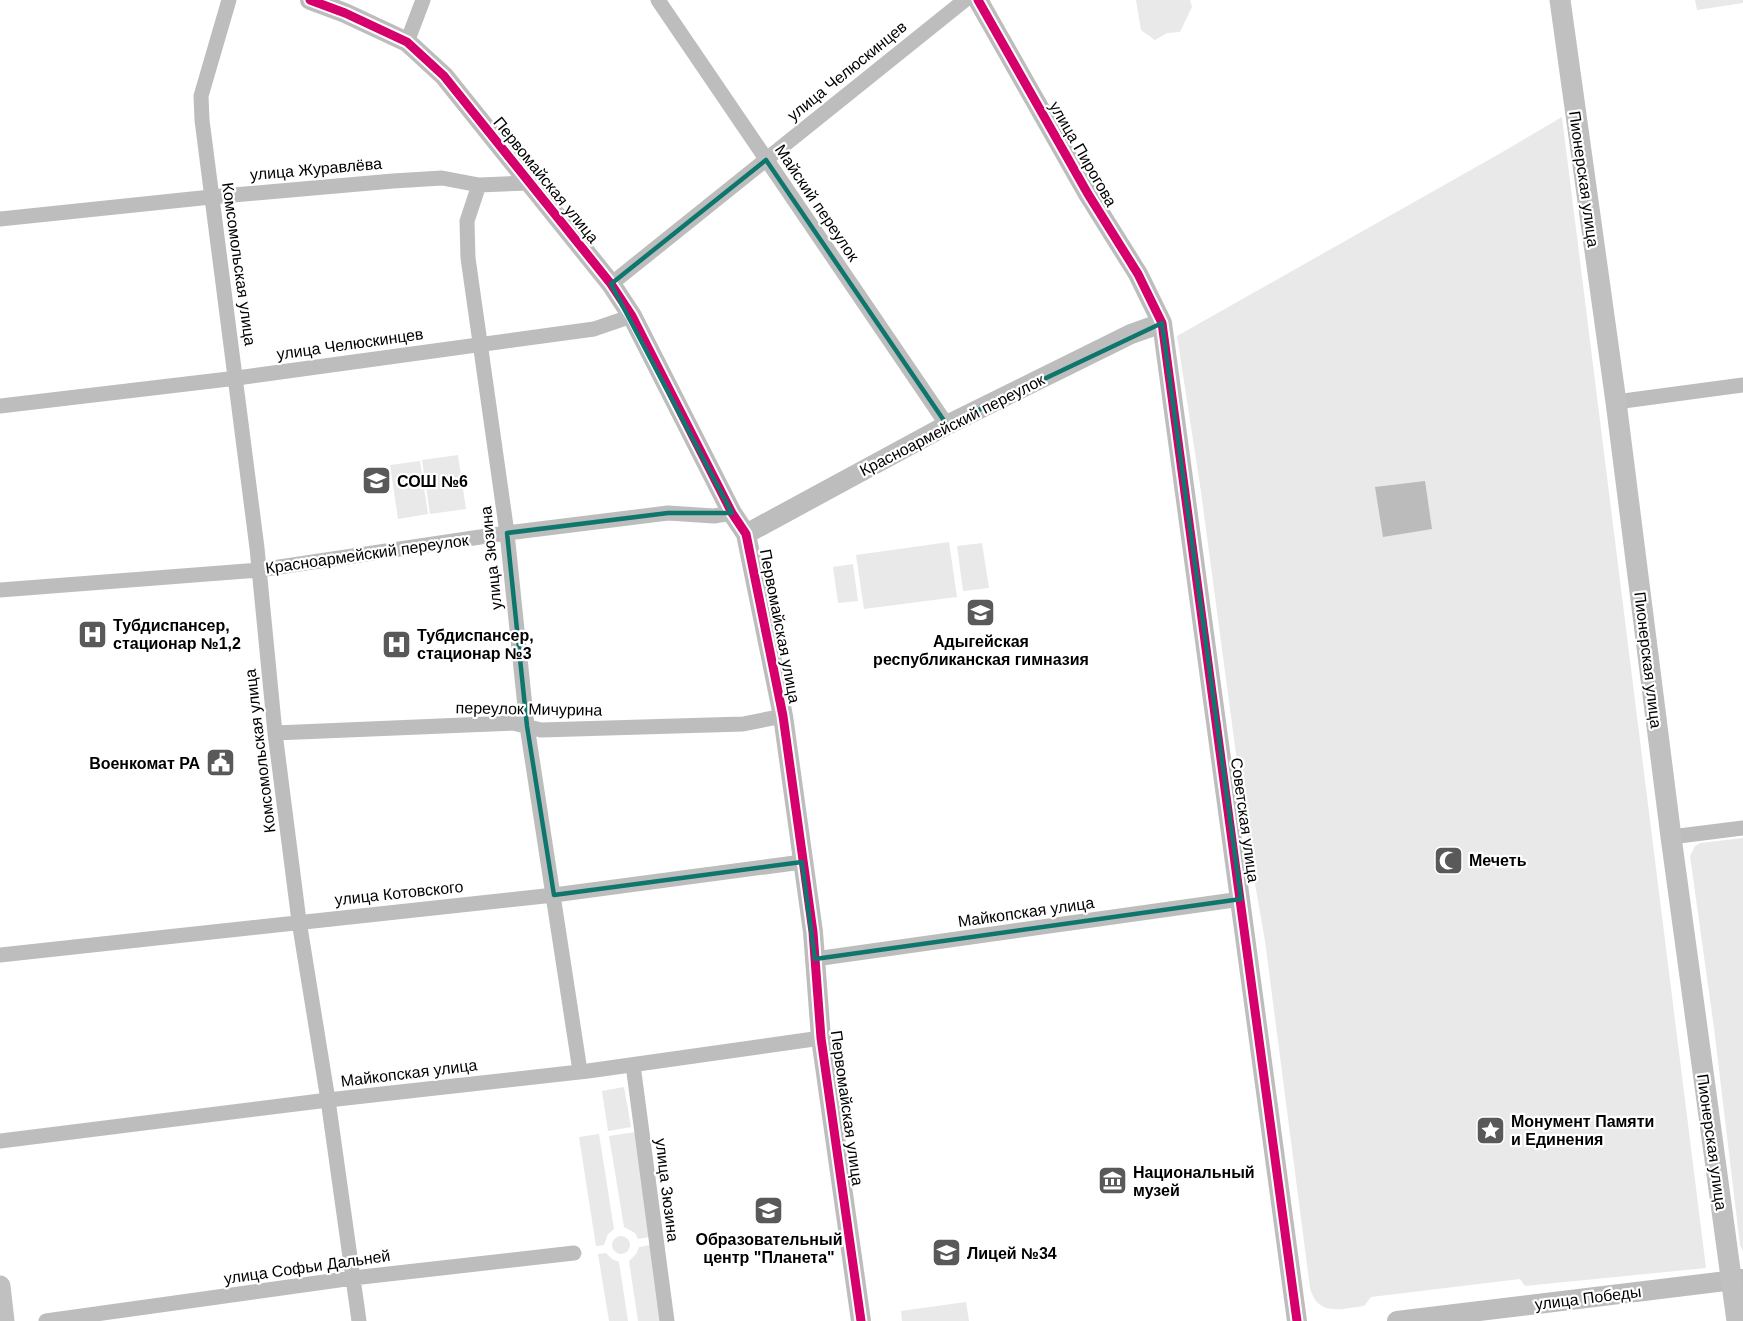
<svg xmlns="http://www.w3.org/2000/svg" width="1743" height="1321" font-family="Helvetica,sans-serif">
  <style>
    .green { fill: #e9e9e9 }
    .water { fill: #bbb }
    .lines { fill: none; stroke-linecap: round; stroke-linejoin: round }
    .minor { stroke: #bdbdbd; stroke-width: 15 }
    .tertiary { stroke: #bdbdbd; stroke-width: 20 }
    .secondary { stroke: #c0c0c0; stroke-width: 21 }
    .cycleway-casing { stroke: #fff; stroke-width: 13 }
    .cycleway { stroke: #d6006c; stroke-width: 9 }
    .marked { fill: none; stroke: #0f766e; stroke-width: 4.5; stroke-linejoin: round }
    .labels { text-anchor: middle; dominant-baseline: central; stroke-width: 4.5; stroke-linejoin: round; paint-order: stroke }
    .street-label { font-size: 16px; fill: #000; stroke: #fff }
    .poi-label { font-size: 16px; font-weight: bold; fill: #000; stroke: #fff; text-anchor: start }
  </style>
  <rect width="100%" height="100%" fill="#fff"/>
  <path class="green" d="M 1136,0 L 1190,0 L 1192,7 L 1180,32 L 1167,33 L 1155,40 L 1141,30 Z
    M 1695,0 L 1743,0 L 1743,3 L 1697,10 Z
    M 1562,117 L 1706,1268 L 1525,1286 L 1520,1279 L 1371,1297 L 1364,1306 C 1341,1309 1318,1317 1310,1288 L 1265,941 L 1248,844 L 1201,492 L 1177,336 L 1499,154 Z
    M 458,455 L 466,509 L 430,514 L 422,460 Z
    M 420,461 L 428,514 L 398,519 L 390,465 Z
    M 949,542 L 957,597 L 864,609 L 856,555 Z
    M 982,543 L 989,588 L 963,591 L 957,546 Z
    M 853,564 L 858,601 L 838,603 L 833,567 Z
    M 1743,838 L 1743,1251 L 1740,1245 L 1714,1028 L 1690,856 L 1695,846 L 1700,843 Z
    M 624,1087 L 631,1127 L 608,1131 L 602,1091 Z
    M 635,1132 L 650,1237 L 638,1239 L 635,1233 L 624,1227 L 609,1136 Z
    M 599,1134 L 614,1229 L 608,1234 L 604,1245 L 596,1246 L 579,1137 Z
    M612 1245a9 9 0 1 1 18 0a9 9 0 1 1-18 0Z
    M 651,1245 L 662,1321 L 638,1321 L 629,1261 L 636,1254 L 639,1247 Z
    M 606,1253 L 612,1259 L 619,1262 L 628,1321 L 609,1321 L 598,1254 Z
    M 966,1302 L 969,1321 L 902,1321 L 901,1311 Z"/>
  <path class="water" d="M 1425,481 L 1432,529 L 1383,537 L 1375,487 Z"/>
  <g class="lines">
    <path class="minor" d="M 229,0 L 201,96 L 202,120 L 257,548 L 275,733 L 299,921 L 328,1100 L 359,1321
      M 658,0 L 947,425
      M 407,42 L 423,0
      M 479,185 L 467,221 L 468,258 L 507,533 L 527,726 L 580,1071
      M 0,219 L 211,197 L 393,181 L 442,178 L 479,185 L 528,183
      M 611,284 L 965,0
      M 1616,402 L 1743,385
      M 0,406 L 237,378 L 594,329 L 632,316
      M 0,590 L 259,570 L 507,533 L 668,513 L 714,516 L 732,513
      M 275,733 L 513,723 L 541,730 L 743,724 L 783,716
      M 1671,837 L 1743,828
      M 0,955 L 554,895 L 802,862
      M 815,959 L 1241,899
      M 633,1065 L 667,1321
      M 0,1141 L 328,1100 L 588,1071 L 821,1038
      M 46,1321 L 353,1278 L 574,1253"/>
    <path class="tertiary" d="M 310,0 L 345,13 L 407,42 L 444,76 L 611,284 L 632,316 L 732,513 L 746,534 L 783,716 L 813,932 L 821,1038 L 861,1321
      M 978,0 L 1088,194 L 1138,274 L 1162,323 L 1297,1321
      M 746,534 L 947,425 L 1131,334 L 1162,323
      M 1397,1321 L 1743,1279"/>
    <path class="secondary" d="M 1560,0 L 1616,402 L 1671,837 L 1737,1321
      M 0,1286 L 4,1321"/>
    <defs>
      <path id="cycleway" d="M 310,0 L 345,13 L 407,42 L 444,76 L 611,284 L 632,316 L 732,513 L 746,534 L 783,716 L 813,932 L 821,1038 L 861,1321
        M 978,0 L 1088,194 L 1138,274 L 1162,323 L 1297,1321"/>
    </defs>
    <use href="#cycleway" class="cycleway-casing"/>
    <use href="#cycleway" class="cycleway"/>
  </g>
  <path class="marked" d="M 766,160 L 947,425 L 1162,323 L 1241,899 L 815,959 L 802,862 L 554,895 L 527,726 L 507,533 L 668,513 L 732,513 L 611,284 Z"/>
  <defs>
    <symbol id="school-square" viewBox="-11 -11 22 22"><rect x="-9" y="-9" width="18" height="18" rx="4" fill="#595959" stroke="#fff"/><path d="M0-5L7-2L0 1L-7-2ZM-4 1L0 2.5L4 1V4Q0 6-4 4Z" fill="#fff"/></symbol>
    <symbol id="hospital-square" viewBox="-11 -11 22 22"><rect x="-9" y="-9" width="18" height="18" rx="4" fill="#595959" stroke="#fff"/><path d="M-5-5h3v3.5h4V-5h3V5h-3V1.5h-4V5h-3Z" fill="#fff"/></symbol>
    <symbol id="civic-square" viewBox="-11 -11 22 22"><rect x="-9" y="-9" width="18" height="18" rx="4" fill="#595959" stroke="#fff"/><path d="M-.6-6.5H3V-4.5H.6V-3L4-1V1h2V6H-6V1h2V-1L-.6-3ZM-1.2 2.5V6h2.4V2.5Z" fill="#fff"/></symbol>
    <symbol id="mosque-square" viewBox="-11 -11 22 22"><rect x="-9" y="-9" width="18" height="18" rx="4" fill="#595959" stroke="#fff"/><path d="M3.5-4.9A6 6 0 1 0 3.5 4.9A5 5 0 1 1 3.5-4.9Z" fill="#fff"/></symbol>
    <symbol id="sight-square" viewBox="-11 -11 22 22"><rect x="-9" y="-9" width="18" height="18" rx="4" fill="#595959" stroke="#fff"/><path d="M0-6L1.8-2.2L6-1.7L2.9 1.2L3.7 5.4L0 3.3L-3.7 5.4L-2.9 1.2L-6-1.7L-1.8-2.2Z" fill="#fff"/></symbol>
    <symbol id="museum-square" viewBox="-11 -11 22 22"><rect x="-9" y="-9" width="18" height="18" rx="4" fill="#595959" stroke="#fff"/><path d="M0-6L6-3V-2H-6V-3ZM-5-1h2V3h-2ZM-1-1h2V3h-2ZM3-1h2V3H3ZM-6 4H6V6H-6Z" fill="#fff"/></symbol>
  </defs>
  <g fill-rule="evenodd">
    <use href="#school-square" x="360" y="464" width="33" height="33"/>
    <use href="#school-square" x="964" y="596" width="33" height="33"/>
    <use href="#hospital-square" x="76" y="618" width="33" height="33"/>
    <use href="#hospital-square" x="380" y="628" width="33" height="33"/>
    <use href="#civic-square" x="204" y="746" width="33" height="33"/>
    <use href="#mosque-square" x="1432" y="844" width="33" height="33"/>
    <use href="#sight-square" x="1474" y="1114" width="33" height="33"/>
    <use href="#museum-square" x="1096" y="1164" width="33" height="33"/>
    <use href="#school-square" x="752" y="1194" width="33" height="33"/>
    <use href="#school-square" x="930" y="1236" width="33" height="33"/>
  </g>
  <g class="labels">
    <g class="street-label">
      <text transform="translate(847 71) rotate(-39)">улица Челюскинцев</text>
      <text transform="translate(1083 154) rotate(60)">улица Пирогова</text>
      <text transform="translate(316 169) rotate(-5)">улица Журавлёва</text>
      <text transform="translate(1584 179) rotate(82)">Пионерская улица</text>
      <text transform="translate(546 180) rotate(51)">Первомайская улица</text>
      <text transform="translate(817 203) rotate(56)">Майский переулок</text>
      <text transform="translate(239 264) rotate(82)">Комсомольская улица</text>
      <text transform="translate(350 344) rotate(-8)">улица Челюскинцев</text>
      <text transform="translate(952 425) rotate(-27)">Красноармейский переулок</text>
      <text transform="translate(367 554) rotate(-8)">Красноармейский переулок</text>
      <text transform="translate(491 558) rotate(-96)">улица Зюзина</text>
      <text transform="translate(780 626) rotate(79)">Первомайская улица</text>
      <text transform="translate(1648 660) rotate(83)">Пионерская улица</text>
      <text transform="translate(529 709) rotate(1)">переулок Мичурина</text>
      <text transform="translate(260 751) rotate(-97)">Комсомольская улица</text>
      <text transform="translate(1245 820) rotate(82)">Советская улица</text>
      <text transform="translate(399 893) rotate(-6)">улица Котовского</text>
      <text transform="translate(1026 912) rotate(-8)">Майкопская улица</text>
      <text transform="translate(409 1073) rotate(-7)">Майкопская улица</text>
      <text transform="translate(847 1108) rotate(82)">Первомайская улица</text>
      <text transform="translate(1712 1142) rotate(82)">Пионерская улица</text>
      <text transform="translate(667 1190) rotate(83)">улица Зюзина</text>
      <text transform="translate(307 1267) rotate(-8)">улица Софьи Дальней</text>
      <text transform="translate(1588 1298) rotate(-7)">улица Победы</text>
    </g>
    <g class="poi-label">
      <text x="397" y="481">СОШ №6</text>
      <text x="113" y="625">Тубдиспансер,<tspan x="113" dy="18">стационар №1,2</tspan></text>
      <text x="417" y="635">Тубдиспансер,<tspan x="417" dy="18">стационар №3</tspan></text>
      <text x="981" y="641" text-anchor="middle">Адыгейская<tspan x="981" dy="18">республиканская гимназия</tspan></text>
      <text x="200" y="763" text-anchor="end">Военкомат РА</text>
      <text x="1469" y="860">Мечеть</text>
      <text x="1511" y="1121">Монумент Памяти<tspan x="1511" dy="18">и Единения</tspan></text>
      <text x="1133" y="1172">Национальный<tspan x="1133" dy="18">музей</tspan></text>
      <text x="769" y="1239" text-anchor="middle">Образовательный<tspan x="769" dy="18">центр "Планета"</tspan></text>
      <text x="967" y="1253">Лицей №34</text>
    </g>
  </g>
</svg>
